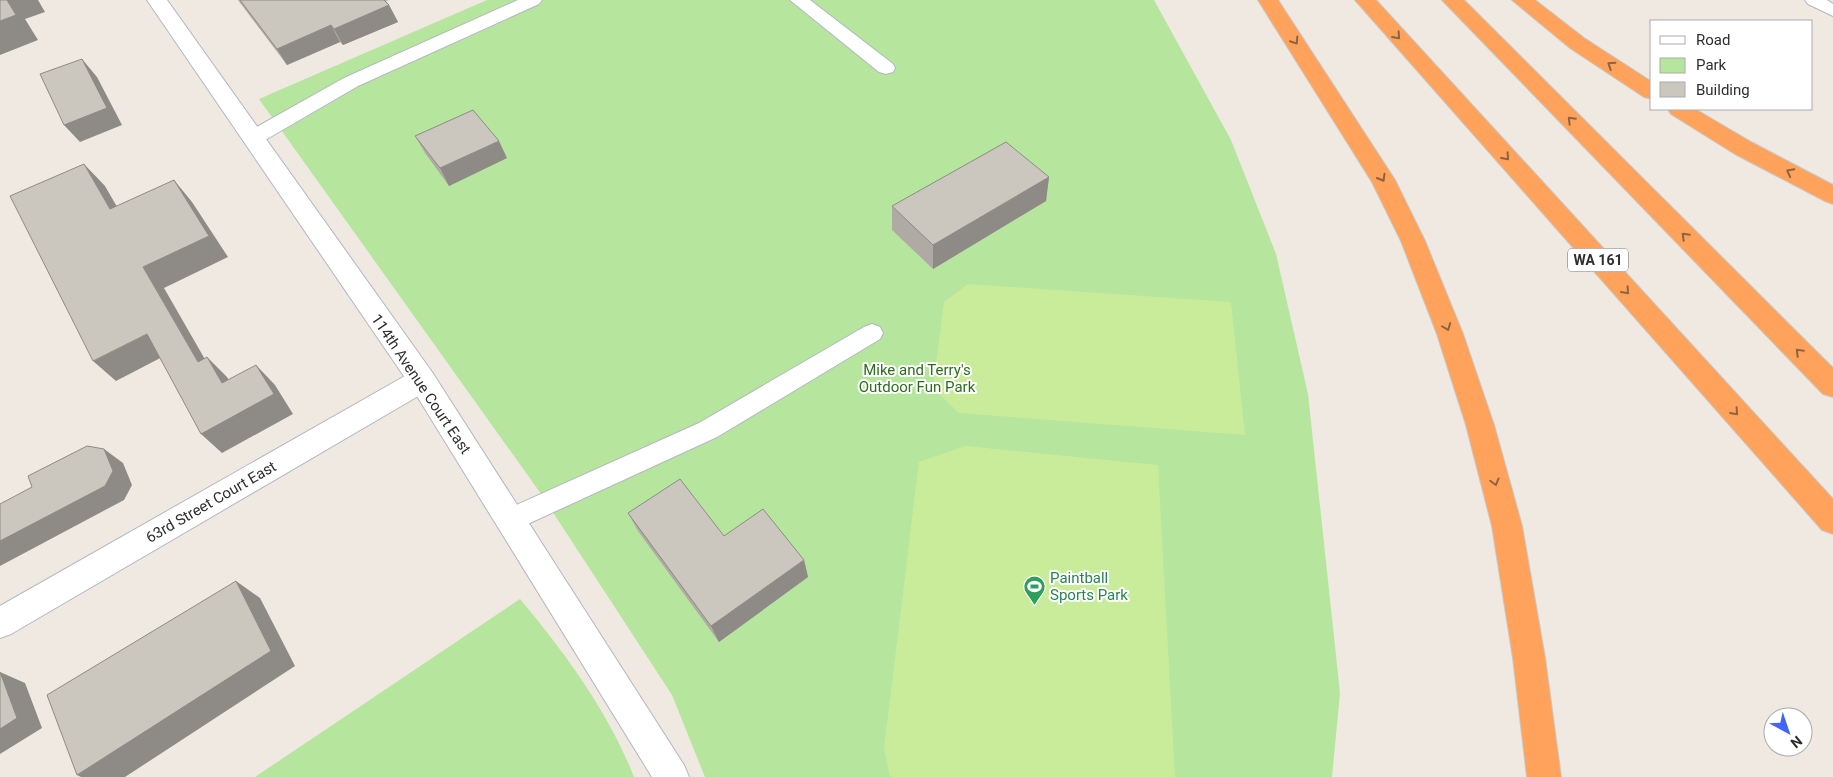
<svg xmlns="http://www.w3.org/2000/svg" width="1833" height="777" font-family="Roboto,sans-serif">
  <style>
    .green { fill: #b6e59e }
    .pitch { fill: #c9ec9a }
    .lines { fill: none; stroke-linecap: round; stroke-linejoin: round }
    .service-casing { stroke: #b4b7c1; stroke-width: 2 }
    .minor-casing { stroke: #b4b7c1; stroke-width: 2 }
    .tertiary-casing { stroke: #b4b7c1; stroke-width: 2 }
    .motorway-casing { stroke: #c9c9c9; stroke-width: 2 }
    .service { fill: #fff; fill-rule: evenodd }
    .minor { fill: #fff; fill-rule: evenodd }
    .tertiary { fill: #fff; fill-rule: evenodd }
    .motorway { fill: #ffa35c; fill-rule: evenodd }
    .wall { fill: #afaba4 }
    .shaded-wall { fill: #8e8b86 }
    .building { fill: #cbc7bf; stroke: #8e8b86 }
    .oneway { stroke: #8c6343 }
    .labels { text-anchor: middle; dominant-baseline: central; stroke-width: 4; stroke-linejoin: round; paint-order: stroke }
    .shield { fill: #fff; stroke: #6d6d6d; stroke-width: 1 }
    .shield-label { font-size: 14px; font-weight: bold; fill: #2e2e2e }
    .park-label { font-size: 15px; fill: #2c6e1b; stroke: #fff }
    .street-label { font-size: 15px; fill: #2e2e2e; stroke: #fff }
    .leisure-label { font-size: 15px; fill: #27864d; stroke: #fff; text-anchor: start }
  </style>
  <rect width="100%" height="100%" fill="#efe9e1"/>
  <path class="green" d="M 487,0 L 1154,0 L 1231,140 L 1276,254 L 1308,394 L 1340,693 L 1332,777 L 705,777 L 672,695 L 539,491 L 259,99 Z
    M 520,599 C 565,653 608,711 634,777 L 255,777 Z"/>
  <path class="pitch" d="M 968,284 L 1231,302 L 1245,435 L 959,413 L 933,388 L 944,302 Z
    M 966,446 L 1158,465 L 1175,777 L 890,777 L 884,748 L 919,462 Z"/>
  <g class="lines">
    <defs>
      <path id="service" d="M 518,0 L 542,0 L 539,4 L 358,86 L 260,143 L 253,145 L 246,143 L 243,138 L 246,133 L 344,78 Z
        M 790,0 L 810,0 L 893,64 L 895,68 L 893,72 L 886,74 L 879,72 Z
        M 1805,0 L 1827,0 L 1833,4 L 1833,16 L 1808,4 Z
        M 872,324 L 880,327 L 883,333 L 880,339 L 717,437 L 519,528 L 510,532 L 501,528 L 497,520 L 501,512 L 699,423 L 864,327 Z"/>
      <path id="minor" d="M 422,369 L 432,372 L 436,380 L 432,388 L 11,634 L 0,638 L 0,606 L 412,372 Z"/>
      <path id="tertiary" d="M 147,0 L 167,0 L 432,372 L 684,765 L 689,777 L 652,777 L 412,388 Z"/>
      <path id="motorway" d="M 1258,0 L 1278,0 L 1395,180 L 1425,241 L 1463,334 L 1494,425 L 1522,526 L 1545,658 L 1561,777 L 1527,777 L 1513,658 L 1492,526 L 1466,425 L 1437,334 L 1401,241 L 1372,182 Z
        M 1355,0 L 1376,0 L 1833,499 L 1833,534 L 1822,530 Z
        M 1442,0 L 1464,0 L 1833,368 L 1833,397 L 1823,394 Z
        M 1512,0 L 1535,0 L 1584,38 L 1652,82 L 1652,99 L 1644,97 L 1570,48 Z
        M 1668,109 L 1695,109 L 1751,142 L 1833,185 L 1833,204 L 1825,201 L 1735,154 L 1671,114 Z"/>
    </defs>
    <use href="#service" class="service-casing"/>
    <use href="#minor" class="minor-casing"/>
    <use href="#tertiary" class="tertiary-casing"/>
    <use href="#motorway" class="motorway-casing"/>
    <use href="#service" class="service"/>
    <use href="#minor" class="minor"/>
    <use href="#tertiary" class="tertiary"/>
    <use href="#motorway" class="motorway"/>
  </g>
  <path class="wall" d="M 238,0 L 389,0 L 386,1 L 389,5 L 398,22 L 343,45 L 340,42 L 287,65 Z
    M 415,136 L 507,158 L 449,186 L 425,153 Z
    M 1049,177 L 1046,201 L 933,269 L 892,230 L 892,206 Z
    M 628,513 L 724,536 L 804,560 L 808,577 L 719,642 L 638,531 Z"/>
  <path class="shaded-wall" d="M 7,0 L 38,0 L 45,12 L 25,19 L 38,40 L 0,55 L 0,21 Z
    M 389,5 L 398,22 L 343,45 L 334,29 Z
    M 331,25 L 340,42 L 287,65 L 277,49 Z
    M 82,59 L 97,77 L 122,125 L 80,142 L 64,125 Z
    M 499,141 L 507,158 L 449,186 L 440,168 Z
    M 84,164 L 105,186 L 131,231 L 110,209 Z
    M 1049,177 L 1046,201 L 933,269 L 933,245 Z
    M 174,180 L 192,202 L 228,257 L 164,288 L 218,382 L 198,362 L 143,267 Z
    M 147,334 L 168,354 L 116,381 L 93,361 Z
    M 207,357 L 227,377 L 242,403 L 222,383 Z
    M 256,365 L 275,385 L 293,414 L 222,453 L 201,434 Z
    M 104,449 L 123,463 L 132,485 L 124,500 L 0,566 L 0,541 Z
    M 804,560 L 808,577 L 719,642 L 711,626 Z
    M 236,581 L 260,598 L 295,666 L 125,777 L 81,777 L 77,775 Z
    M 0,672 L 25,683 L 42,728 L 0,754 Z"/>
  <path class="building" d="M 0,0 L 7,0 L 16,15 L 0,21 Z
    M 240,0 L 384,0 L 389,5 L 334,29 L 331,25 L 277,49 Z
    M 82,59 L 107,108 L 64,125 L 40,74 Z
    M 473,110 L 499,141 L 440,168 L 415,136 Z
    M 1006,142 L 1049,177 L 933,245 L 892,206 Z
    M 84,164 L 110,209 L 174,180 L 209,236 L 143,267 L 198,362 L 207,357 L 222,383 L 256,365 L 274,394 L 201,434 L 147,334 L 93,361 L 10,196 Z
    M 87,446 L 104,449 L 113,471 L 105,486 L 0,541 L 0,504 L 32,487 L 28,476 Z
    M 680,479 L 724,536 L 763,509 L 804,560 L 711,626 L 628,513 Z
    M 236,581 L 271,651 L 77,775 L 47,695 Z
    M 0,672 L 17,718 L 0,729 Z"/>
  <defs><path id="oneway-chevron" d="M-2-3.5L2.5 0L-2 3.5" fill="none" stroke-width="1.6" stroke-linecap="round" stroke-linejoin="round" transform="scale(1.25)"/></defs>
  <g class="oneway">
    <use href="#oneway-chevron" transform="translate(1397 36) rotate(48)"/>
    <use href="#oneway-chevron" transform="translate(1295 41) rotate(57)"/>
    <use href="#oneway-chevron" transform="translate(1611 65) rotate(-147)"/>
    <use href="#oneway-chevron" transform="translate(1571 120) rotate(-135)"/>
    <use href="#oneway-chevron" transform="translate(1506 157) rotate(48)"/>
    <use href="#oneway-chevron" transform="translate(1790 172) rotate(-152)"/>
    <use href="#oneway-chevron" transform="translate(1382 178) rotate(60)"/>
    <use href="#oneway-chevron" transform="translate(1685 236) rotate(-135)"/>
    <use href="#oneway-chevron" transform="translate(1626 291) rotate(48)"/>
    <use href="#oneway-chevron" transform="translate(1447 327) rotate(69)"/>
    <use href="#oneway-chevron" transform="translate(1799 352) rotate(-135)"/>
    <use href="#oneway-chevron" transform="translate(1735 412) rotate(48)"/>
    <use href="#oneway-chevron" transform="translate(1495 482) rotate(75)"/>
  </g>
  <defs>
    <symbol id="stadium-pin" viewBox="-11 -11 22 30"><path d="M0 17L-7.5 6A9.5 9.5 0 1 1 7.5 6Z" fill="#2e9e5b" stroke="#fff"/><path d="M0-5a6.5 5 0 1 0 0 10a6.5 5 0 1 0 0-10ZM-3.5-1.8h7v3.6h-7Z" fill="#fff"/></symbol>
  </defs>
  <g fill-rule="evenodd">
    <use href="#stadium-pin" x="1022" y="574" width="25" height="34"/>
  </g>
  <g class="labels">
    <rect class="shield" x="1568" y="248.5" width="60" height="23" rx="4"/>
    <g class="shield-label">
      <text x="1598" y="260">WA 161</text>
    </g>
    <g class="park-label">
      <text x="917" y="370">Mike and Terry's<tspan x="917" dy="17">Outdoor Fun Park</tspan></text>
    </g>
    <g class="street-label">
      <text transform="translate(421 384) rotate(56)">114th Avenue Court East</text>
      <text transform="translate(211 502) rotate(-30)">63rd Street Court East</text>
    </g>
    <g class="leisure-label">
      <text x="1050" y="578">Paintball<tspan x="1050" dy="17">Sports Park</tspan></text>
    </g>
  </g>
  <rect x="1650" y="20" width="162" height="90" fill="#ffffff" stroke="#ababab"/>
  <rect x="1660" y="36" width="25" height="8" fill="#ffffff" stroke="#ababab"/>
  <text x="1696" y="45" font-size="15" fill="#2e2e2e">Road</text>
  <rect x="1660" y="58" width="25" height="15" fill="#b6e59e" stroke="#ababab"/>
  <text x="1696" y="70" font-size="15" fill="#2e2e2e">Park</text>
  <rect x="1660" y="82" width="25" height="15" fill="#cbc7bf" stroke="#ababab"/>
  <text x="1696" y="95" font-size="15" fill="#2e2e2e">Building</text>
  <g transform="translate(1788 732) rotate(140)"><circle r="24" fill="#ffffff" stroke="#ababab"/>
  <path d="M0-4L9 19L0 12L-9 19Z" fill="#4264fb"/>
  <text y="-8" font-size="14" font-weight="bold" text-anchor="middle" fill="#2e2e2e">N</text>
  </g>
</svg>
